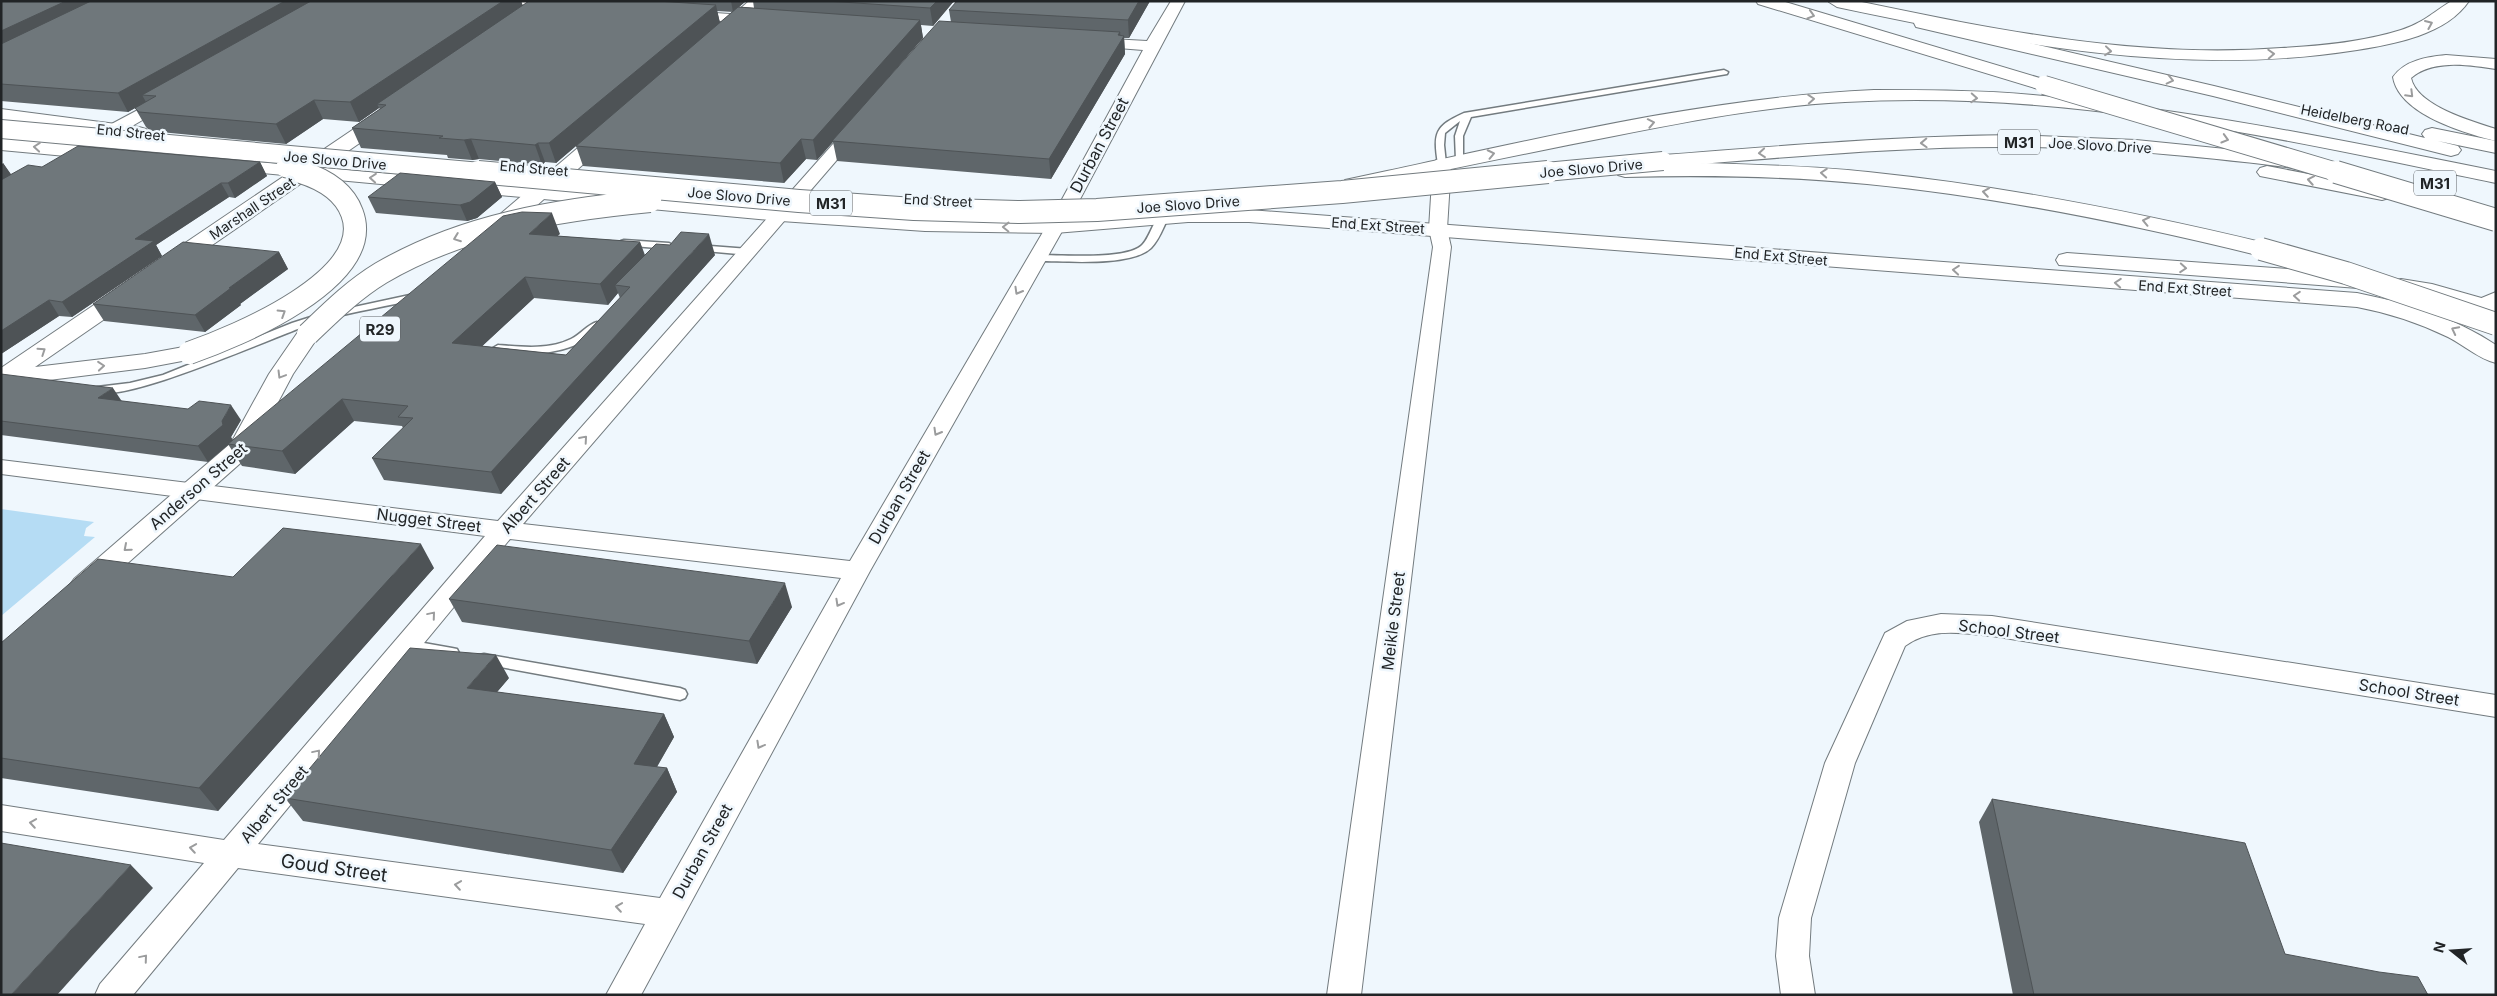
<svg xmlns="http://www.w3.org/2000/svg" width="2497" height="996" font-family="Inter,sans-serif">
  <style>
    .green { fill: #b5dcf4 }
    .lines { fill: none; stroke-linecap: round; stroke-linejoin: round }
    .lane-casing { stroke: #737b7f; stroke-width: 3 }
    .street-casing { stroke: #737b7f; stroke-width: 2 }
    .secondary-casing { stroke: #737b7f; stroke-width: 2 }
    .primary-casing { stroke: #737b7f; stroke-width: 2 }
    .highway-casing { stroke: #737b7f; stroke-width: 2 }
    .lane { fill: #fff; fill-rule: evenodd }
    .street { fill: #fff; fill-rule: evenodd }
    .secondary { fill: #fff; fill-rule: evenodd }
    .primary { fill: #fff; fill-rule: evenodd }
    .highway { fill: #fff; fill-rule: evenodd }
    .primary-bridge-far1-casing { stroke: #737b7f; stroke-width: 20; stroke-linecap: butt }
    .primary-bridge-casing { stroke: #737b7f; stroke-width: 24; stroke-linecap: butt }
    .highway-bridge-far1-casing { stroke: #737b7f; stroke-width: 20; stroke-linecap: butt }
    .highway-bridge-casing { stroke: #737b7f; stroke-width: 24; stroke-linecap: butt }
    .primary-bridge-far1 { stroke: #fff; stroke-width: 18 }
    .primary-bridge { stroke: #fff; stroke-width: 22 }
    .highway-bridge-far1 { stroke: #fff; stroke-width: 18 }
    .highway-bridge { stroke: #fff; stroke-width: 22 }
    .wall { fill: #5f666a; fill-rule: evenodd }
    .shaded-wall { fill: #4e5356 }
    .building { fill: #6f777b; stroke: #4e5356 }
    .oneway { stroke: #9b9c9d }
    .labels { text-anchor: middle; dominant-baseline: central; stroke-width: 5; stroke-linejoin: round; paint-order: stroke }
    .far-street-label { font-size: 14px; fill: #212426; stroke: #eff7fd }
    .shield { fill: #eff7fd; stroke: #5f6366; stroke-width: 1 }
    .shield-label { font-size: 15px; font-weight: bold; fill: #212426 }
    .street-label { font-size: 16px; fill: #212426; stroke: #eff7fd }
    .near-street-label { font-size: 19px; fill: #212426; stroke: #eff7fd }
  </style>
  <rect width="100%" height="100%" fill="#eff7fd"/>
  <!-- green -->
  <path class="green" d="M1 509 94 522 86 528 84 536 95 537 1 616Z"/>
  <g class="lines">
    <!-- lane casing -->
    <g class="lane-casing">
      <path id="lane" d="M1724 70 1728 72 1727 74 1471 117 1463 136V162L1456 160 1455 136 1460 121 1445 133 1444 145 1446 164 1442 167 1438 164C1433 133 1435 126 1464 113Z
        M1163 215 1168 218C1163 228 1159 240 1151 248 1131 267 1065 261 1037 261L1032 258 1037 255C1061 255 1124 260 1141 246 1150 239 1153 218 1163 215Z
        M624 240 669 243 674 246 669 249 621 245V241Z
        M697 245 749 249 754 252 749 255 694 250V246Z
        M419 293 424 296 423 298C389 306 355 311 322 320 289 330 112 411 91 390L97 387 130 383 163 375 292 323 317 315Z
        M597 322 602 325C581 351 546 355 515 353 508 352 498 353 493 348L498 345C522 347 549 350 571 339 580 335 588 324 597 322Z
        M407 640 452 648 457 649 459 653 457 657 452 658 402 649 400 645 402 641Z
        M484 654 680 688 685 690 687 694 685 698 680 700 484 664 479 663 477 659 479 655Z"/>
    </g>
    <!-- street casing -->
    <g class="street-casing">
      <path id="street" d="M485 1 564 3 566 6 559 10 492 5Z
        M1171 1H1185L1078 203 870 571 641 995H606L645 924 238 868 133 995H95L100 984 204 863 1 831V805L224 840 485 536 1 474V460L498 521 849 126H861L863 129 861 132 523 524 850 561 1060 203 1143 50 1093 46 1086 42 1093 38 1147 41ZM510 539 841 578 660 898 258 844Z
        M687 11 758 16 765 20 758 24 682 18 680 15Z
        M166 95 174 100 172 103 101 144H89L87 140 89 136Z
        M1442 159 1448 160 1451 164 1447 229 1451 247 1361 995H1327L1433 247 1429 229 1433 164 1436 160Z
        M1941 614 1992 616 2496 695V717L1992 636C1961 633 1931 627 1905 646L1855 763 1811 918 1809 956 1815 995H1781L1776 956 1779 918 1825 763 1885 633 1907 621Z"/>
    </g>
    <!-- secondary casing -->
    <g class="secondary-casing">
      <path id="secondary" d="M1 109 139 127 146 129 149 133 146 137 139 139 1 121Z
        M1 138 109 148 116 150 119 154 116 158 109 160 1 150Z
        M226 159 781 209 925 219 1055 221 1188 210H1249L2357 293C2406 303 2454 317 2496 345V363C2479 359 2464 345 2448 337 2419 323 2389 313 2357 307L1249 222H1188L1055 233 925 231 781 221 219 169 216 165 219 161Z
        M2067 253 2358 274 2366 276 2369 281 2366 286 2358 288 2059 265 2056 260 2059 255Z
        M2401 279 2432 284 2492 301 2496 305V322L2485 321C2464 298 2422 298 2393 291L2390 286 2393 281Z"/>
    </g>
    <!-- primary casing -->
    <g class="primary-casing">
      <path id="primary" d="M749 1H767L729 37H717L715 33 717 29Z
        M1922 18 2214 86 2425 138 2422 134 2425 130 2432 128 2496 141V153L2438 141 2458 146 2461 150 2458 154 2451 156 2213 96 1916 27 1914 23 1916 19Z
        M1874 90C1927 90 1980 90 2033 95 2189 109 2342 140 2496 171V183C2283 139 2063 89 1845 102 1767 106 1690 121 1614 136 1527 153 1439 171 1352 190L1345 188 1342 184 1345 180 1387 171C1546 137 1711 97 1874 90Z
        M386 110 393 112 395 116 393 120 176 270 168 272 160 270 157 265 160 260 379 112Z
        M607 127 614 129 617 133 614 137 500 238 492 239 484 238 481 233 484 228 600 129Z
        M2017 135 2136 140 2295 156 2302 158 2305 162 2302 166 2295 168C2202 157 2109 147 2015 147 1898 146 1780 158 1663 167L1656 165 1653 161 1656 157 1663 155C1781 146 1898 136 2017 135Z
        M2267 166 2382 188 2389 190 2392 194 2389 198 2382 200 2260 176 2257 172 2260 168Z
        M130 284 138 286 141 291 138 296 35 367 145 354 189 346 198 348 201 353 198 358 145 368 1 386V368L122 286Z
        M2496 292V309L2484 313H2390L2382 311 2378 306 2382 301 2390 299H2479Z
        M308 327 316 329 320 334 293 374 267 423 271 424 275 430 271 436 94 593 84 596 74 593 69 586 74 579 231 443 269 374 300 329Z"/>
    </g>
    <!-- highway casing -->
    <g class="highway-casing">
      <path id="highway" d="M1756 1H1782L2050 81 2053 85 2050 89H2038L1758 4Z
        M1857 1C1996 30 2138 59 2281 48 2321 46 2363 42 2401 30 2423 23 2432 13 2450 2 2455 0 2464 1 2469 1 2446 35 2394 44 2357 50 2181 78 2009 43 1837 7L1829 2Z
        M2446 55 2496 59V69C2469 65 2433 59 2411 78 2417 106 2471 121 2496 129V141C2464 133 2399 114 2393 77 2405 60 2427 57 2446 55Z
        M1706 163C1760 165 1814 166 1868 172 2003 186 2137 212 2269 244L2272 249 2269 254 2261 256C2131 224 2000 197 1867 184 1786 176 1706 175 1625 177L1618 175 1615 171 1618 167 1625 165Z"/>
    </g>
    <!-- lane -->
    <use href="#lane" class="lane"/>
    <!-- street -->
    <use href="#street" class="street"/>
    <!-- secondary -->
    <use href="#secondary" class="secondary"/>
    <!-- primary -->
    <use href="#primary" class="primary"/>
    <!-- highway -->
    <use href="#highway" class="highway"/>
    <!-- primary-bridge-far1 casing -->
    <g class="primary-bridge-far1-casing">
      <path id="primary-bridge-far1" d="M1 129 492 173
        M285 168 305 173
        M1535 173 1663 161"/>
    </g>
    <!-- primary-bridge casing -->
    <g class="primary-bridge-casing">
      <path id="primary-bridge" d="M478 172 799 201 914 209 1020 212 1097 210 1342 192 1548 172
        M308 334C331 312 353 290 381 273 463 225 556 210 650 201
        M189 353C235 337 377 279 352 213 344 191 323 179 301 172"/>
    </g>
    <!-- highway-bridge-far1 casing -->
    <g class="highway-bridge-far1-casing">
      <path id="highway-bridge-far1" d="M2044 85 2340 173"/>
    </g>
    <!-- highway-bridge casing -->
    <g class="highway-bridge-casing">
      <path id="highway-bridge" d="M2336 172 2496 220
        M2261 249 2346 273 2496 324"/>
    </g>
    <!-- primary-bridge-far1 -->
    <use href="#primary-bridge-far1" class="primary-bridge-far1"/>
    <!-- primary-bridge -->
    <use href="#primary-bridge" class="primary-bridge"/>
    <!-- highway-bridge-far1 -->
    <use href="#highway-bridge-far1" class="highway-bridge-far1"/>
    <!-- highway-bridge -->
    <use href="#highway-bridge" class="highway-bridge"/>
  </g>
  <!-- wall -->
  <path class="wall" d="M1 1H521L523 6 529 1H746L739 7 754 8 753 1H954L933 26 921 25 923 38 859 111 951 22 949 10 1150 1 1129 38H1124L1125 54 1051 179 837 161 833 142 817 160 806 159 784 183 583 166 576 146 556 163 545 162 542 165 479 159 472 160 448 158 447 155 361 148 352 128 380 109 379 108 359 122 323 119 286 144 150 131 146 127 135 108 128 112 1 101ZM717 11 733 12 720 23Z
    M260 162 267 176 235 198 229 197 156 245 162 256 72 317 59 316 1 354 3 163 11 175 42 167Z
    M495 182 502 197 477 218 467 221 376 213 368 197Z
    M560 234 557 236 640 242 645 255H715L501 494 384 480 372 458 403 428 402 426 354 421 295 474 242 466 228 444 208 462 1 435V374L122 401 241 420 231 437 233 441ZM618 293 620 298 566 355 482 346 534 298 608 305Z
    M279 252 288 269 240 304 241 305 205 332 104 321 93 304Z
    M434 568 218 811 1 778V643Z
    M449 599 792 607 757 664 462 622Z
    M509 678 497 692 664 714 674 737 657 767 667 768 677 792 623 873 303 821 285 798Z
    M1992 799 2285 954 2428 995H2013L1979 822Z"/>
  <!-- shaded-wall -->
  <path class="shaded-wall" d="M66 1H112L1 55V31Z
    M285 1H324L142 95 146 102 128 112 118 93Z
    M503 1H521L524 9 377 104 379 108 359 122 350 102Z
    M731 1H746L733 12Z
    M937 1H954L933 26 930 8Z
    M1139 1H1150L1129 38 1128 20Z
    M716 5 720 23 556 163 549 143Z
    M920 20 923 38 817 160 813 140Z
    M1120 32 1121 41 1124 36 1125 54 1051 179 1049 159Z
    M314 100 323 119 286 144 276 124Z
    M471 139 479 159 472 160 464 140Z
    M801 139 806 159 784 183 780 163Z
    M538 143 545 162 542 165 535 145Z
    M260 162 267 176 235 198 228 183Z
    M3 163 13 177 1 185V165Z
    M495 182 502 197 477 218 467 221 460 205Z
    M221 183 229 197 156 245 162 256 72 317 62 302 135 239Z
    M552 213 560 234 537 254 529 234Z
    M709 234 715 255 501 494 491 472Z
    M640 242 647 263 615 285 618 293 608 305 600 284Z
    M279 252 288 269 240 304 241 305 205 332 195 315 229 288Z
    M525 277 534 298 462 365 452 343Z
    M49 300 59 316 1 354V331Z
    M113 388 123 403 98 398Z
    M342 399 354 421 295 474 282 451Z
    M231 405 241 420 231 437 233 441 208 462 198 446 222 421Z
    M421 544 434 568 218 811 199 788Z
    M785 583 792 607 757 664 749 641Z
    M496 655 509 678 480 712 467 688Z
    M664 714 674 737 645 787 634 764Z
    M667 768 677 792 623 873 611 850Z
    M131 865 153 888 57 995H11Z"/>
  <!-- building -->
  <path class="building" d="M1 1H66L1 31Z
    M91 1H285L118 93 1 84V44Z
    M311 1H503L350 102 314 100 276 124 139 112 135 108 156 96 142 95Z
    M529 1H657L716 5 549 143H538L535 145 471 139 464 140 439 138 443 136 352 128 386 105 377 104Z
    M827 1H937L930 8Z
    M957 1H1139L1128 20 949 10Z
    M738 7 920 20 813 140 801 139 780 163 576 146Z
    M939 21 1120 32 1118 35 1124 36 1049 159 832 141Z
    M78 146 260 162 228 183H221L135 239 154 241 62 302 49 300 1 331V180L28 165 42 167Z
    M400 173 495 182 470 202 460 205 368 197Z
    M522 212 552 213 529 234 640 242 600 284 525 277 452 343 566 355 630 287 615 285 656 244 670 245 681 232 709 234 491 472 372 458 413 418 398 417 408 406 342 399 282 451 228 444 503 216Z
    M183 242 279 252 229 288H231L195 315 93 304Z
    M1 374 113 388 98 398 188 409 199 401 231 405 222 421 223 425 198 446 1 421Z
    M283 528 421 544 199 788 1 758V643L98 559 233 577Z
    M497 545 785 583 749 641 449 599Z
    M410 648 496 655 467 688 664 714 634 764 667 768 611 850 285 798Z
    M1992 799 2245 843 2285 954 2379 972 2418 977 2428 995H2034Z
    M1 843 131 865 11 995H1Z"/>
  <!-- one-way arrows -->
  <defs><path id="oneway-chevron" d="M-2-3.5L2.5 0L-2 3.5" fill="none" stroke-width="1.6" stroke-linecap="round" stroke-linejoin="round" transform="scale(1.25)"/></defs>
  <g class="oneway">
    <use href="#oneway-chevron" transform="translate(1811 15) rotate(17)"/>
    <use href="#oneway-chevron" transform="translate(2429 24) rotate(-23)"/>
    <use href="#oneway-chevron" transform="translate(2108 51) rotate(6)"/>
    <use href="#oneway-chevron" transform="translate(2271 54) rotate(-3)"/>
    <use href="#oneway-chevron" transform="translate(2170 80) rotate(13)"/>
    <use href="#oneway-chevron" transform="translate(2410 94) rotate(45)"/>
    <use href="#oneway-chevron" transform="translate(1974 98) rotate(3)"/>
    <use href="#oneway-chevron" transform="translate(1811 99) rotate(-4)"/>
    <use href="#oneway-chevron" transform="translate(1651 123) rotate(-11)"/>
    <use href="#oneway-chevron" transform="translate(2225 139) rotate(16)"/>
    <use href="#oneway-chevron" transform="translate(1924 143) rotate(178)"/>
    <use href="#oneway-chevron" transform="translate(37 147) rotate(-175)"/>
    <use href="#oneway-chevron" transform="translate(1762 153) rotate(175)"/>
    <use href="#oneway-chevron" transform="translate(1491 154) rotate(-12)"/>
    <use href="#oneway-chevron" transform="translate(1824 173) rotate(-176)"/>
    <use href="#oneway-chevron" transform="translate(373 178) rotate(-175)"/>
    <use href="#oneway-chevron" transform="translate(2311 180) rotate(-170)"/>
    <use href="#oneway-chevron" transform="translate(1986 192) rotate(-171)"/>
    <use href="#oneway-chevron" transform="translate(2146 221) rotate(-168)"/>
    <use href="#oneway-chevron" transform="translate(1006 227) rotate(-179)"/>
    <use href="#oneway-chevron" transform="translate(457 238) rotate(159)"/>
    <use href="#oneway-chevron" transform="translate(2183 268) rotate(4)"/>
    <use href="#oneway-chevron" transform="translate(1956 270) rotate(-175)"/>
    <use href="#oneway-chevron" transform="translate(2118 283) rotate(-176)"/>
    <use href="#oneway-chevron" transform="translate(1018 291) rotate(120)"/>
    <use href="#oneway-chevron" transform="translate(2297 296) rotate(-176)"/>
    <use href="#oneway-chevron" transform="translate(282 313) rotate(-32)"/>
    <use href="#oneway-chevron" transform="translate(2455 330) rotate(-153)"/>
    <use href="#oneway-chevron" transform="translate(42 351) rotate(-34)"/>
    <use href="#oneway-chevron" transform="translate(101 366) rotate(-5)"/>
    <use href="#oneway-chevron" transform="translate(281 375) rotate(121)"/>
    <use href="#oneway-chevron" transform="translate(937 432) rotate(120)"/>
    <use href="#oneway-chevron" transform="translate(584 439) rotate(-49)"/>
    <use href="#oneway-chevron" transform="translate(127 548) rotate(139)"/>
    <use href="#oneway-chevron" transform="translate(839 603) rotate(119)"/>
    <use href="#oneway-chevron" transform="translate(432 615) rotate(-50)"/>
    <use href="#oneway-chevron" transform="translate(760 745) rotate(119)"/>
    <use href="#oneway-chevron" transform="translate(317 753) rotate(-50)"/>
    <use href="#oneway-chevron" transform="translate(33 823) rotate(-171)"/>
    <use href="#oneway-chevron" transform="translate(193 848) rotate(-171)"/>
    <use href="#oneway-chevron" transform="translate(458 885) rotate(-172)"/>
    <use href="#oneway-chevron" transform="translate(619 907) rotate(-172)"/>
    <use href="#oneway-chevron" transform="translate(144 958) rotate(-50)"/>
  </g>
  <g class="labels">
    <!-- far-street labels -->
    <g class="far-street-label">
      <text transform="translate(2355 119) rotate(11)">Heidelberg Road</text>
      <text transform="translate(131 132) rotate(6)">End Street</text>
      <text transform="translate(2100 145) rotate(3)">Joe Slovo Drive</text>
      <text transform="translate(335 160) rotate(5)">Joe Slovo Drive</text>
      <text transform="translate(534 168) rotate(5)">End Street</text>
      <text transform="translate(1591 168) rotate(-5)">Joe Slovo Drive</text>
      <text transform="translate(739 196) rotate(5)">Joe Slovo Drive</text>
      <text transform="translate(938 200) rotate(3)">End Street</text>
      <text transform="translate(1188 204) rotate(-4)">Joe Slovo Drive</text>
      <text transform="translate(252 208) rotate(-34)">Marshall Street</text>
      <text transform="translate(1378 225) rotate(4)">End Ext Street</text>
      <text transform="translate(1781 256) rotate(5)">End Ext Street</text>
      <text transform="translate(2185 288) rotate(4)">End Ext Street</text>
    </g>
    <!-- shield labels -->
    <g class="shield">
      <rect x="1998" y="129.5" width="42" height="25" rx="4"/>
      <rect x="2414" y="170.5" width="42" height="25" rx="4"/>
      <rect x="810" y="190.5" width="42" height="25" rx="4"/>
      <rect x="360" y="316.5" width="40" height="25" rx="4"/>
    </g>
    <g class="shield-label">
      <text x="2019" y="142">M31</text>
      <text x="2435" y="183">M31</text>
      <text x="831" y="203">M31</text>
      <text x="380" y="329">R29</text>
    </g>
    <!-- street labels -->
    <g class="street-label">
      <text transform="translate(1099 145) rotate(-62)">Durban Street</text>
      <text transform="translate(198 486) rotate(-41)">Anderson Street</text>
      <text transform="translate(535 495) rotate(-49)">Albert Street</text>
      <text transform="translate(899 497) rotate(-60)">Durban Street</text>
      <text transform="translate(429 520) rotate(7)">Nugget Street</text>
      <text transform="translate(1393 621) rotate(-83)">Meikle Street</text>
      <text transform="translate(2009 631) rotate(7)">School Street</text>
      <text transform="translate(2409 692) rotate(9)">School Street</text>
      <text transform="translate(274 804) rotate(-50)">Albert Street</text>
      <text transform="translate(702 851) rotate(-61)">Durban Street</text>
    </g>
    <!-- near-street labels -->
    <g class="near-street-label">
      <text transform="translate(334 868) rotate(8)">Goud Street</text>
    </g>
  </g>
  <!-- border -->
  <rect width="2497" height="996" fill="none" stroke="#212426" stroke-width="5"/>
  <!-- north arrow -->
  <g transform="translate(2452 951) rotate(287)" stroke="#eff7fd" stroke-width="4" paint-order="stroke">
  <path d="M0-4L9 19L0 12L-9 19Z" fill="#212426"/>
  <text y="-8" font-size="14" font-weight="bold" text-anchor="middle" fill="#212426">N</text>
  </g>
</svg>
